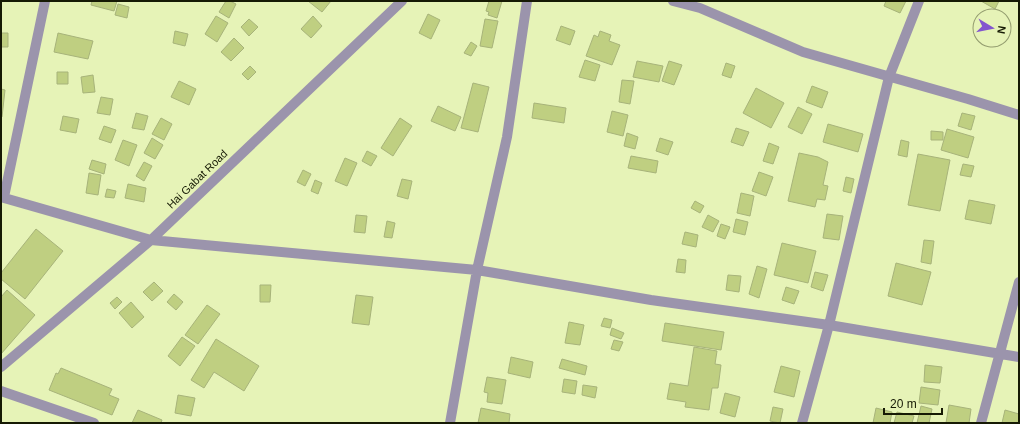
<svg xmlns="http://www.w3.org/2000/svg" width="1020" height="424" font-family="Arial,sans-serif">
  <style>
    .building { fill: #bfcf81; stroke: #a7b37a }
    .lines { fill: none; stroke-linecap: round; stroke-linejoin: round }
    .minor { stroke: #9b94ac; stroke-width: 10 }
    .labels { text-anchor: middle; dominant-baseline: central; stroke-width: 3; stroke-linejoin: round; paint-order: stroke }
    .street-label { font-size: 11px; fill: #161a04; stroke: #e6f3b7 }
  </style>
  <rect width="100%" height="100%" fill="#e6f3b7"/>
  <!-- building -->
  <path class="building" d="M92 1H117L114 11 91 5Z
    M226 1H230L236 4 229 18 219 12Z
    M308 1H331L322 12Z
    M489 1H502L497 18 488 15 489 12 486 11Z
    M886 1H906L900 13 884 6Z
    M981 1H999L995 9Z
    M118 4 129 7 127 18 115 15Z
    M428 14 440 20 431 39 419 33Z
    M216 16 228 23 217 42 205 34Z
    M313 16 322 26 311 38 301 29Z
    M249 19 258 27 249 36 241 27Z
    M485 19 498 21 492 48 480 46Z
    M561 26 575 31 570 45 556 40Z
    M175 31 188 34 185 46 173 43Z
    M600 31 611 35 609 41 620 45 612 65 586 56 594 35 598 37Z
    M1 33H8V47H1Z
    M58 33 93 41 88 59 54 52Z
    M234 38 244 48 231 61 221 52Z
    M471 42 477 46 471 56 464 53Z
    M585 60 600 65 595 81 579 77Z
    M637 61 663 66 659 82 633 77Z
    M669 61 682 65 674 85 662 81Z
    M726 63 735 66 731 78 722 75Z
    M250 66 256 72 248 80 242 74Z
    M57 72H68V84H57Z
    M93 75 95 92 83 93 81 77Z
    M622 80 634 81 630 104 619 102Z
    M179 81 196 89 189 105 171 97Z
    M473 83 489 87 478 132 461 128Z
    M812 86 828 92 822 108 806 102Z
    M756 88 784 103 771 128 743 113Z
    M1 89 5 90 2 117H1Z
    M101 97 113 99 110 115 97 113Z
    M534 103 566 108 564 123 532 118Z
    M438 106 461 117 455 131 431 121Z
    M798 107 812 114 802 134 788 127Z
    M612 111 628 115 623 136 607 132Z
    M136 113 148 116 144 130 132 128Z
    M962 113 975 116 971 130 958 126Z
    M63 116 79 119 76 133 60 130Z
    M161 118 172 124 164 140 152 134Z
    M400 118 412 126 393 156 381 148Z
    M828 124 863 134 858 152 823 142Z
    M104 126 116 130 111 143 99 139Z
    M736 128 749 132 743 146 731 142Z
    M947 129 974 137 968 158 941 150Z
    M931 131 943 132V140H931Z
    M627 133 638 137 635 149 624 146Z
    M152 138 163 145 155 159 144 153Z
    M660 138 673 142 668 155 656 151Z
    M123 140 137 145 129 166 115 160Z
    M901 140 909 142 907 157 898 155Z
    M769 143 779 147 773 164 763 161Z
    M367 151 377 156 371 166 362 161Z
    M799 153 818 157 828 162 823 185 828 186 825 200 817 199 815 207 788 201Z
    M918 154 950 160 940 211 908 205Z
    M631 156 658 161 656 173 628 168Z
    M345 158 357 163 347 186 335 181Z
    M92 160 106 164 104 174 89 169Z
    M144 162 152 166 144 181 136 176Z
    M963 164 974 166 971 177 960 175Z
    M303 170 311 174 305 186 297 182Z
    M759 172 773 177 766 196 752 191Z
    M89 173 101 175 98 195 86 193Z
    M846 177 854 179 851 193 843 191Z
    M402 179 412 181 408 199 397 196Z
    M315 180 322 183 318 194 311 191Z
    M128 184 146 188 144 202 125 198Z
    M107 189 116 191 114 198 105 197Z
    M741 193 754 196 750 216 737 213Z
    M969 200 995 205 991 224 965 219Z
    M695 201 704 206 700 213 691 208Z
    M827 214 843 216 839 240 823 238Z
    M356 215 367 216 365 233 354 232Z
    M708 215 719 221 713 232 702 227Z
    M736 219 748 222 745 235 733 232Z
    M387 221 395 223 392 238 384 237Z
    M721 224 730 227 725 239 717 236Z
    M36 229 63 251 25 299 1 279V273Z
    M685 232 698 235 696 247 682 244Z
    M924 240 934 241 931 264 921 262Z
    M782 243 816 251 808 283 774 275Z
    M678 259 686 260 685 273 676 272Z
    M896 263 931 272 922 305 888 296Z
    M757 266 767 269 759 298 749 294Z
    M815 272 828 275 823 291 811 287Z
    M728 275 741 276 739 292 726 290Z
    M154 282 163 291 152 301 143 292Z
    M260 285H271L270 302H260Z
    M786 287 799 291 794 304 782 300Z
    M7 290 35 315 1 354V297Z
    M174 294 183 302 176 310 167 302Z
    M356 295 373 297 369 325 352 323Z
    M117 297 122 302 115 309 110 303Z
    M131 302 144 317 132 328 119 313Z
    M207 305 220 314 198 344 185 335Z
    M604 318 612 320 610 328 601 326Z
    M569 322 584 325 580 345 565 343Z
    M665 323 724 332 721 350 662 341Z
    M612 328 624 333 621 339 610 335Z
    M182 337 195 346 180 366 168 356Z
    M216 339 259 366 244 391 214 372 204 388 191 380Z
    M614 340 623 342 619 351 611 349Z
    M694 347 717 351 715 364 721 365 718 388H712L709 410 685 407 686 402 667 399 670 383 688 386Z
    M511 357 533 362 530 378 508 373Z
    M562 359 587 366 585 375 559 368Z
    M925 365 942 367 940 383 924 382Z
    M781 366 800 371 794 397 774 392Z
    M61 368 112 389 109 395 119 399 112 415 49 390 56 373 58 374Z
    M487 377 506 380 502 404 487 402 488 393 484 392Z
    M564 379 577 381 575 394 562 392Z
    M583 385 597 387 595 398 582 395Z
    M921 387 940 390 938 405 919 403Z
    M725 393 740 397 735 417 720 413Z
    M178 395 195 398 191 416 175 413Z
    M949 405 971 409 969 423H946Z
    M921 406 932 409 929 423H917Z
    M773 407 783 409 780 423 770 421Z
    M481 408 510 414 509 423H478Z
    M876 408 892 412 890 423H873Z
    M138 410 162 420 161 423H132Z
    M1005 410 1019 414V423H1002Z
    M897 412 914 416 912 423H894Z"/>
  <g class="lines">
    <!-- minor -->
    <path class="minor" d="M673 1 700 8 803 52 968 99 1019 115
      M1 197 151 240 477 270 651 300 829 325 1019 357
      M4 197 45 1
      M1 367 151 240 402 1
      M1 391 94 423
      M450 423 477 270 507 137 527 1
      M802 423 829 325 889 77 919 1
      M981 423 1019 282"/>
  </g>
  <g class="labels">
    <!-- street labels -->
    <g class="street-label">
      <text transform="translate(197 179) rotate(-44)">Hai Gabat Road</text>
    </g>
  </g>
  <!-- border -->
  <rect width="1020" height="424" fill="none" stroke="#161a04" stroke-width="4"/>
  <!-- north arrow -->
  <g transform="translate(992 28) rotate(100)"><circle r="19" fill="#e6f3b7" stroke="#939c6f"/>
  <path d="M0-3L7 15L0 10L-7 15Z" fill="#8355ce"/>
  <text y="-6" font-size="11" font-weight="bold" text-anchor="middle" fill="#161a04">N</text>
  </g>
  <!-- scale -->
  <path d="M884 408v6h58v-6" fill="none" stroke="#161a04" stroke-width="2"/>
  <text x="890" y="408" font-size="12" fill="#161a04" stroke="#e6f3b7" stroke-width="3" paint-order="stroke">20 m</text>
</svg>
